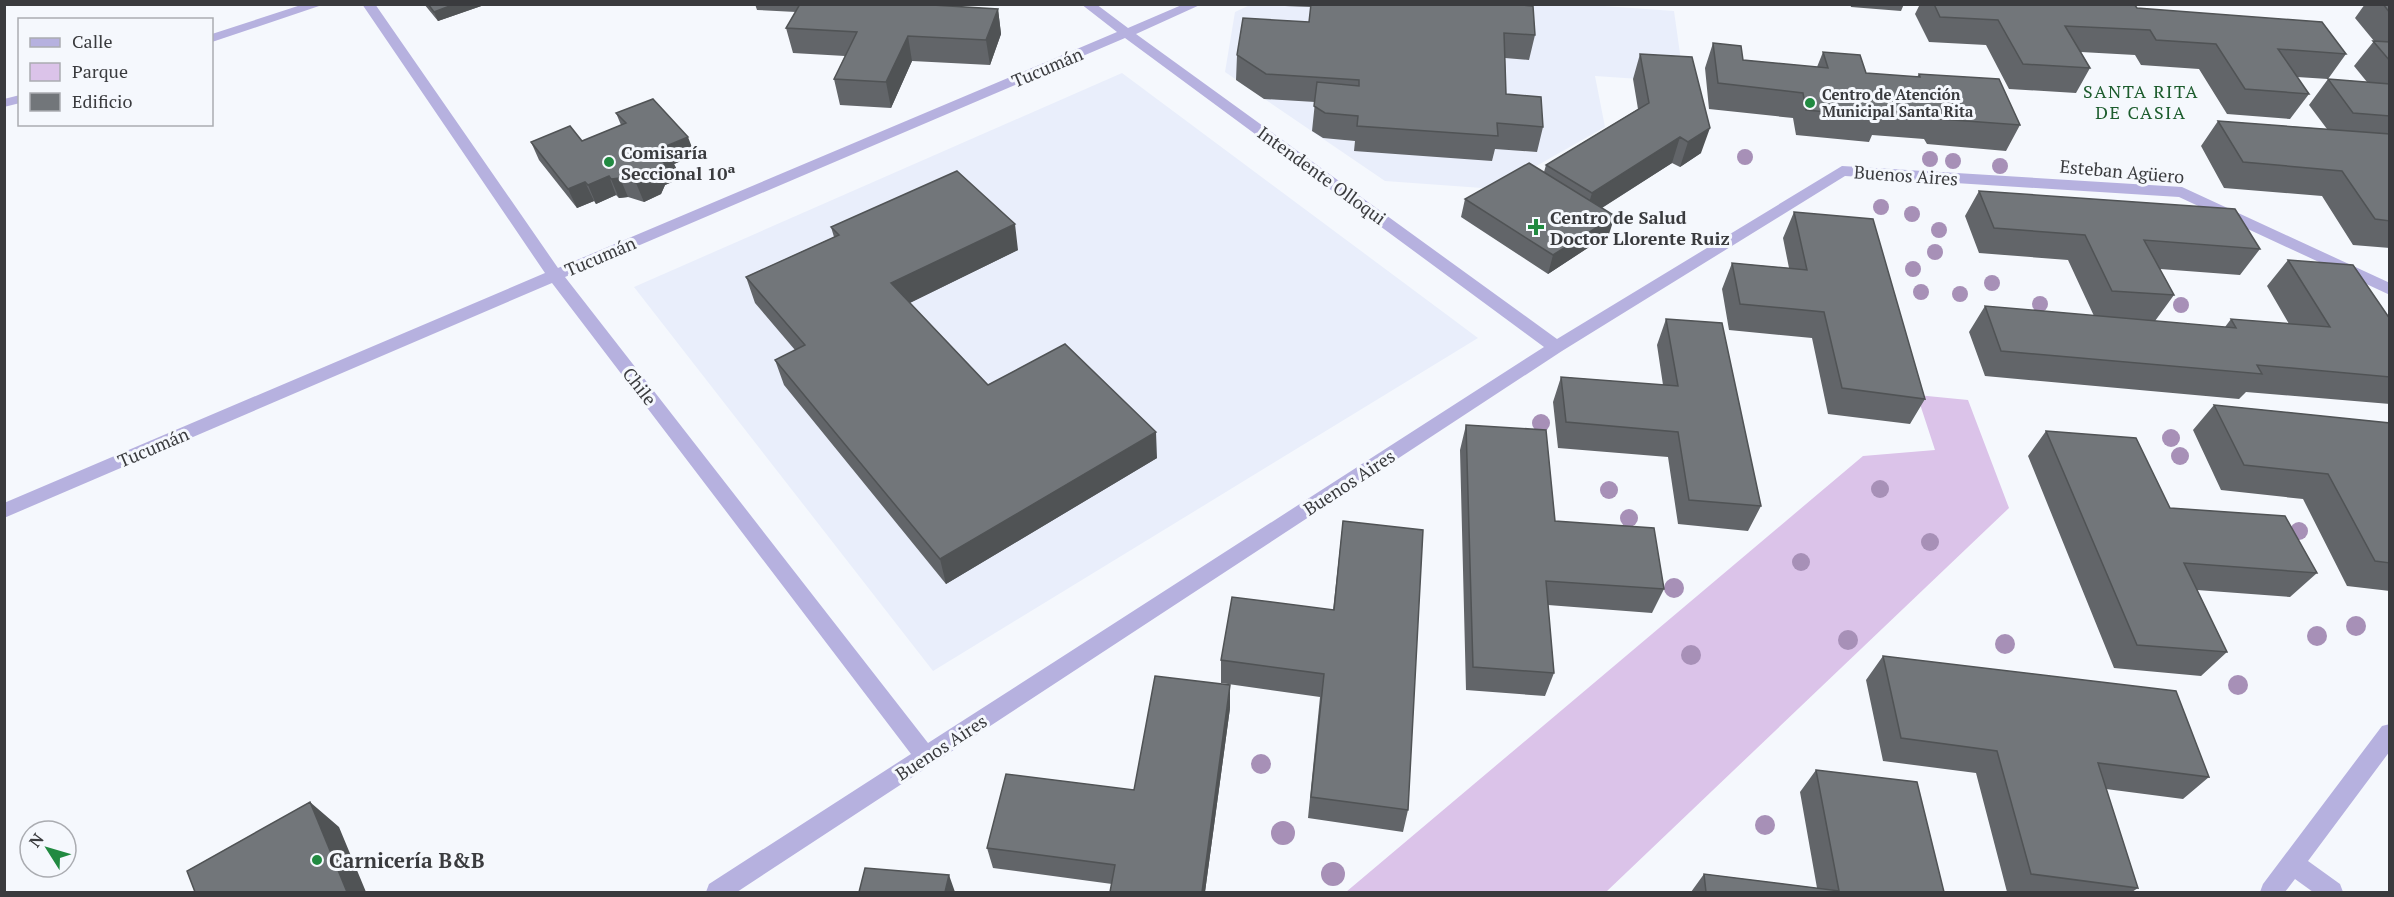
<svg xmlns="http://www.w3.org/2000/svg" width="2394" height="897" font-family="'PT Serif',serif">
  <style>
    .built { fill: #e9eefb }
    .green { fill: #dbc3e9 }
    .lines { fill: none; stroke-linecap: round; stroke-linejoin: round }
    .street { fill: #b6b1df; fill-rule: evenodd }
    .tree { fill: #a790b7 }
    .wall { fill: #626569 }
    .shaded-wall { fill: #505355 }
    .building { fill: #72767a; stroke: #505355; stroke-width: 1.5 }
    .poi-dot { fill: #218a41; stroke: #f5f8fd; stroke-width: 2 }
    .labels { text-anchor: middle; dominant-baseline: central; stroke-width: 6; stroke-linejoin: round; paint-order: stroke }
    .far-poi-label { font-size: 15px; font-weight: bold; fill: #3a3b3e; stroke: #f5f8fd; text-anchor: start }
    .street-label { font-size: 18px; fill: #3a3b3e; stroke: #f5f8fd }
    .far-quarter-label { font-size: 18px; letter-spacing: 1.5px; fill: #1c5c2d; stroke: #f5f8fd }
    .poi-label { font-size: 18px; font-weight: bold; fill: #3a3b3e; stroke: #f5f8fd; text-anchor: start }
    .near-poi-label { font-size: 21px; font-weight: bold; fill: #3a3b3e; stroke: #f5f8fd; text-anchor: start }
  </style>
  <rect width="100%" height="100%" fill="#f5f8fd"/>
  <!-- built -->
  <path class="built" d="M1576 4 1674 11 1684 82 1595 76 1605 127 1496 189 1385 181 1225 72 1235 12 1250 5Z
    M1122 73 1478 338 933 671 634 287Z"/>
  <!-- green -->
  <path class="green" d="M1917 395 1968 400 2009 508 1606 892H1346L1863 456 1935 450Z"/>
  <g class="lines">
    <!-- street -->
    <path class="street" d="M304 4H325L212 42V34Z
      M362 4H375L558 268 1117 32 1081 4H1096L1128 28 1184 4H1202L1136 34 1557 339 1842 166 2182 187 2390 283V295L2179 197 1845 176 1562 351 737 892H706L709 884 911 754 552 283 4 518V503L545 273ZM1125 38 1544 347 928 743 565 277Z
      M20 95V103L4 107V99Z
      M2390 724V751L2308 861 2340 884 2343 892H2313L2295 879 2285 892H2260L2263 884 2382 726Z"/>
  </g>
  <!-- trees -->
  <g class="tree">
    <circle cx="1745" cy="157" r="8"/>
    <circle cx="1930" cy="159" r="8"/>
    <circle cx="1953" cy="161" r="8"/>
    <circle cx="2000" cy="166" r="8"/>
    <circle cx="1881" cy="207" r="8"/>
    <circle cx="1912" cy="214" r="8"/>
    <circle cx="1939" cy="230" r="8"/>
    <circle cx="1935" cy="252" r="8"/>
    <circle cx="1913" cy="269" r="8"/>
    <circle cx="1992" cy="283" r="8"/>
    <circle cx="1921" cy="292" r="8"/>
    <circle cx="1960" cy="294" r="8"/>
    <circle cx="2040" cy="304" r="8"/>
    <circle cx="2181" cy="305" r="8"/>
    <circle cx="1541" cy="423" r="9"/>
    <circle cx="2171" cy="438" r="9"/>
    <circle cx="2180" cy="456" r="9"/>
    <circle cx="1880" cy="489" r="9"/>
    <circle cx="1609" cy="490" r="9"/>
    <circle cx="1629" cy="518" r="9"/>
    <circle cx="2299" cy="531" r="9"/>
    <circle cx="1930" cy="542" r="9"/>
    <circle cx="1801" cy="562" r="9"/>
    <circle cx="1674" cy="588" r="10"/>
    <circle cx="2356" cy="626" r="10"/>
    <circle cx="2317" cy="636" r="10"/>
    <circle cx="1848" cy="640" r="10"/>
    <circle cx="2005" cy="644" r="10"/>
    <circle cx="1691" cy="655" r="10"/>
    <circle cx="2238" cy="685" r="10"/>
    <circle cx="1261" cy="764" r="10"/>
    <circle cx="1765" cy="825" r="10"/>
    <circle cx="1283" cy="833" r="12"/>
    <circle cx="1333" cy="874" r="12"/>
  </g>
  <!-- wall -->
  <path class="wall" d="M424 4H487L438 21Z
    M755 4H916L998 9 1001 34 990 65 912 61 891 108 840 105 834 79 845 56 793 53 786 28 796 12 757 10Z
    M1285 4H1512L1535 35 1529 60 1505 58 1506 94 1543 127 1537 152 1495 149 1492 161 1354 151 1355 141 1323 138 1312 131 1315 102 1264 99 1236 80 1237 55 1309 22 1311 7 1285 6Z
    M1850 4H1904L1901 11 1851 7Z
    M1920 4H2134L2137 8 2346 54 2328 79 2297 77 2309 94 2290 119 2227 114 2199 69 2141 65 2135 55 2081 52 2090 68 2076 93 2009 89 1986 45 1929 42 1915 14Z
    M2365 4H2390V248L2353 245 2322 196 2224 188 2201 146 2218 121 2327 129 2309 105 2328 79 2367 82 2354 66 2374 41 2355 18Z
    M1713 43 1743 60 1817 67 1823 52 1866 73 1917 77 1919 74 2020 125 2006 151 1927 144 1924 139 1872 135 1869 142 1796 135 1793 118 1709 109 1705 68Z
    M1640 54 1701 153 1680 167 1672 163 1602 208 1609 234 1548 274 1461 217 1465 199 1544 172 1546 165 1638 109 1633 79Z
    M616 113 695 155 674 164 676 168 668 172 672 182 665 185 661 194 644 202 628 197 619 198 616 195 596 204 594 201 577 208 539 160 531 142 582 141 621 125Z
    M1979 191 2260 249 2240 275 2160 269 2174 295 2155 321 2225 327 2231 319 2289 324 2267 286 2288 260 2390 319V404L2246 392 2239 399 1985 376 1969 332 1985 306 2094 316 2068 260 1979 253 1965 216Z
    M1794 212 1925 399 1910 424 1828 414 1812 338 1729 330 1722 289 1732 263 1789 268 1783 238Z
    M831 227 1018 250 910 303 988 385 1157 458 946 584 784 385 775 360 795 350 755 303 746 277 834 237Z
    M1666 319 1761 506 1748 531 1678 524 1668 457 1558 448 1553 402 1561 377 1663 385 1657 345Z
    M2214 405 2390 423V591L2347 586 2303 499 2221 490 2193 430Z
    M1466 425 1555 521 1664 589 1652 613 1548 605 1554 673 1545 696 1466 690 1460 450Z
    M2046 431 2170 508 2317 573 2290 597 2197 590 2227 652 2201 676 2114 668 2028 456Z
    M1343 521 1408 810 1403 832 1308 818 1320 697 1221 683V660L1333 610Z
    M1883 656 2209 777 2183 799 2106 789 2138 888 2132 892H2007L1976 773 1883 761 1866 680Z
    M1230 708 1205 892H1110L1112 884 993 868 987 848 1134 790Z
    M1816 770 1944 892H1691L1704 874 1817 888 1800 792Z"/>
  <!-- shaded-wall -->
  <path class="shaded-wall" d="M455 4H487L438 21 434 12Z
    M998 9 1001 34 990 65 986 40Z
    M908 36 912 61 891 108 886 82Z
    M1710 128 1701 153 1680 167 1688 142Z
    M688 137 695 155 674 164 676 168 668 172 672 182 665 185 661 194 644 202 636 183 657 155 666 146Z
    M1680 137 1672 163 1584 219 1592 193Z
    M609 176 616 195 596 204 588 185Z
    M620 178 628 197 619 198 611 179Z
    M585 182 594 201 577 208 568 189Z
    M1615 216 1609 234 1548 274 1553 255Z
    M1015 224 1018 250 897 309 891 283Z
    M1156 432 1157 458 946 584 940 559Z
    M1230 685V708L1205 892H1202Z
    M310 802 339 827 366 892H347Z
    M949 875 955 892H945Z"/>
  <!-- building -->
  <path class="building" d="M428 4H455L434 12Z
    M800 4H916L998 9 986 40 908 36 886 82 834 79 857 32 786 28Z
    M1311 4H1512L1533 6 1535 35 1504 33 1506 94 1541 97 1543 127 1497 123 1498 136 1357 126 1358 116 1325 113 1314 106 1317 82 1359 86V80L1266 74 1237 55 1243 18 1309 22Z
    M1934 4H2134L2137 8 2322 22 2346 54 2278 49 2309 94 2245 89 2216 44 2156 40 2150 30 2065 26 2090 68 2023 64 1998 20 1940 17Z
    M2383 4H2390V13Z
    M2373 41 2390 42V61Z
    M1713 43 1741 46 1743 60 1828 68 1823 52 1860 55 1866 73 1920 77 1919 74 1999 79 2020 125 1940 119 1937 114 1878 110 1881 117 1806 110 1803 93 1718 83Z
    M1640 54 1692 57 1710 128 1688 142 1680 137 1592 193 1546 165 1649 103Z
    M2328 79 2390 84V116L2353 113Z
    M653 99 688 137 666 146 669 150 657 155 665 164 658 166 654 175 636 183 620 178 611 179 609 176 588 185 585 182 568 189 531 142 570 126 582 141 626 123 616 113Z
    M2218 121 2390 134V221L2375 219 2342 171 2243 162Z
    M1529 163 1615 216 1553 255 1465 199Z
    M957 171 1015 224 891 283 988 385 1065 344 1156 432 940 559 775 360 805 345 746 277 839 235 831 227Z
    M1979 191 2235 209 2260 249 2144 240 2174 295 2112 291 2085 235 1994 228Z
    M1794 212 1873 219 1925 399 1842 388 1824 312 1740 304 1732 263 1807 270Z
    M2288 260 2353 265 2390 319V377L2257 365 2262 374 2001 351 1985 306 2236 328 2231 319 2330 327Z
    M1666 319 1722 323 1761 506 1689 500 1678 432 1566 422 1561 377 1678 386Z
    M2214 405 2390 423V563L2375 561 2328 474 2244 465Z
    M1466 425 1546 430 1555 521 1654 528 1664 589 1546 581 1554 673 1473 667Z
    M2046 431 2136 438 2170 508 2285 516 2317 573 2184 563 2227 652 2137 645Z
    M1343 521 1423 530 1408 810 1311 797 1324 674 1221 660 1232 597 1334 610Z
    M1883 656 2176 691 2209 777 2098 763 2138 888 2031 874 1997 751 1901 738Z
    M1155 676 1230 685 1202 892H1110L1115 865 987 848 1006 774 1134 790Z
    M1816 770 1917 782 1944 892H1706L1704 874 1839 891Z
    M310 802 347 892H195L187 871Z
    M865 868 949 875 945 892H859Z"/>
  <!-- markers -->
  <g class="poi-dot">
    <circle cx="1810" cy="103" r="6"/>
    <circle cx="609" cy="162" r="6"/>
    <path d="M1533 218h6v6h6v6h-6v6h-6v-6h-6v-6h6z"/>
    <circle cx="317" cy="860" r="6"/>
  </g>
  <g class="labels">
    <!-- far-poi labels -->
    <g class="far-poi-label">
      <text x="1822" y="94">Centro de Atención<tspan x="1822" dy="17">Municipal Santa Rita</tspan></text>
    </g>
    <!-- street labels -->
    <g class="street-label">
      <text transform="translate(1047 67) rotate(-23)">Tucumán</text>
      <text transform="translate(2122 171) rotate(5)">Esteban Agüero</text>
      <text transform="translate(1322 175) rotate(36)">Intendente Olloqui</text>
      <text transform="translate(1906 175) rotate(4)">Buenos Aires</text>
      <text transform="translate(600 256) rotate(-23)">Tucumán</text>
      <text transform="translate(640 386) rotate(52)">Chile</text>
      <text transform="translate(153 447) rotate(-23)">Tucumán</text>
      <text transform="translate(1349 482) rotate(-33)">Buenos Aires</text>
      <text transform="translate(941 747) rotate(-33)">Buenos Aires</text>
    </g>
    <!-- far-quarter labels -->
    <g class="far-quarter-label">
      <text x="2141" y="91">SANTA RITA<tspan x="2141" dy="21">DE CASIA</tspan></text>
    </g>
    <!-- poi labels -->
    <g class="poi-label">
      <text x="621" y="152">Comisaría<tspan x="621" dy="21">Seccional 10ª</tspan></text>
      <text x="1550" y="217">Centro de Salud<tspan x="1550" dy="21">Doctor Llorente Ruiz</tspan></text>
    </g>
    <!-- near-poi labels -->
    <g class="near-poi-label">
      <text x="329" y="860">Carnicería B&amp;B</text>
    </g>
  </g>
  <!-- border -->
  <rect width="2394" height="897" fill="none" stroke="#3a3b3e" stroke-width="12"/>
  <!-- legend -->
  <rect x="18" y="18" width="195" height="108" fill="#f5f8fd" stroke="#aaacb1" stroke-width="1.5"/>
  <rect x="30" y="38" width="30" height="9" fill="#b6b1df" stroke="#aaacb1" stroke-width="1.5"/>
  <text x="72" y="48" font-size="18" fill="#3a3b3e">Calle</text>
  <rect x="30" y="63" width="30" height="18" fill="#dbc3e9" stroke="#aaacb1" stroke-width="1.5"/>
  <text x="72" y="78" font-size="18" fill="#3a3b3e">Parque</text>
  <rect x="30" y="93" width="30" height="18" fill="#72767a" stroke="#aaacb1" stroke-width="1.5"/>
  <text x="72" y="108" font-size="18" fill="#3a3b3e">Edificio</text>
  <!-- north arrow -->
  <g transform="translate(48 849) rotate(307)"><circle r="28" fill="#f5f8fd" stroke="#aaacb1" stroke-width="1.5"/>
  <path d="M0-4.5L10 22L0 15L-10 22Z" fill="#218a41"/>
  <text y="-9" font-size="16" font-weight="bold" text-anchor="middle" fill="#3a3b3e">N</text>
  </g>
</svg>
